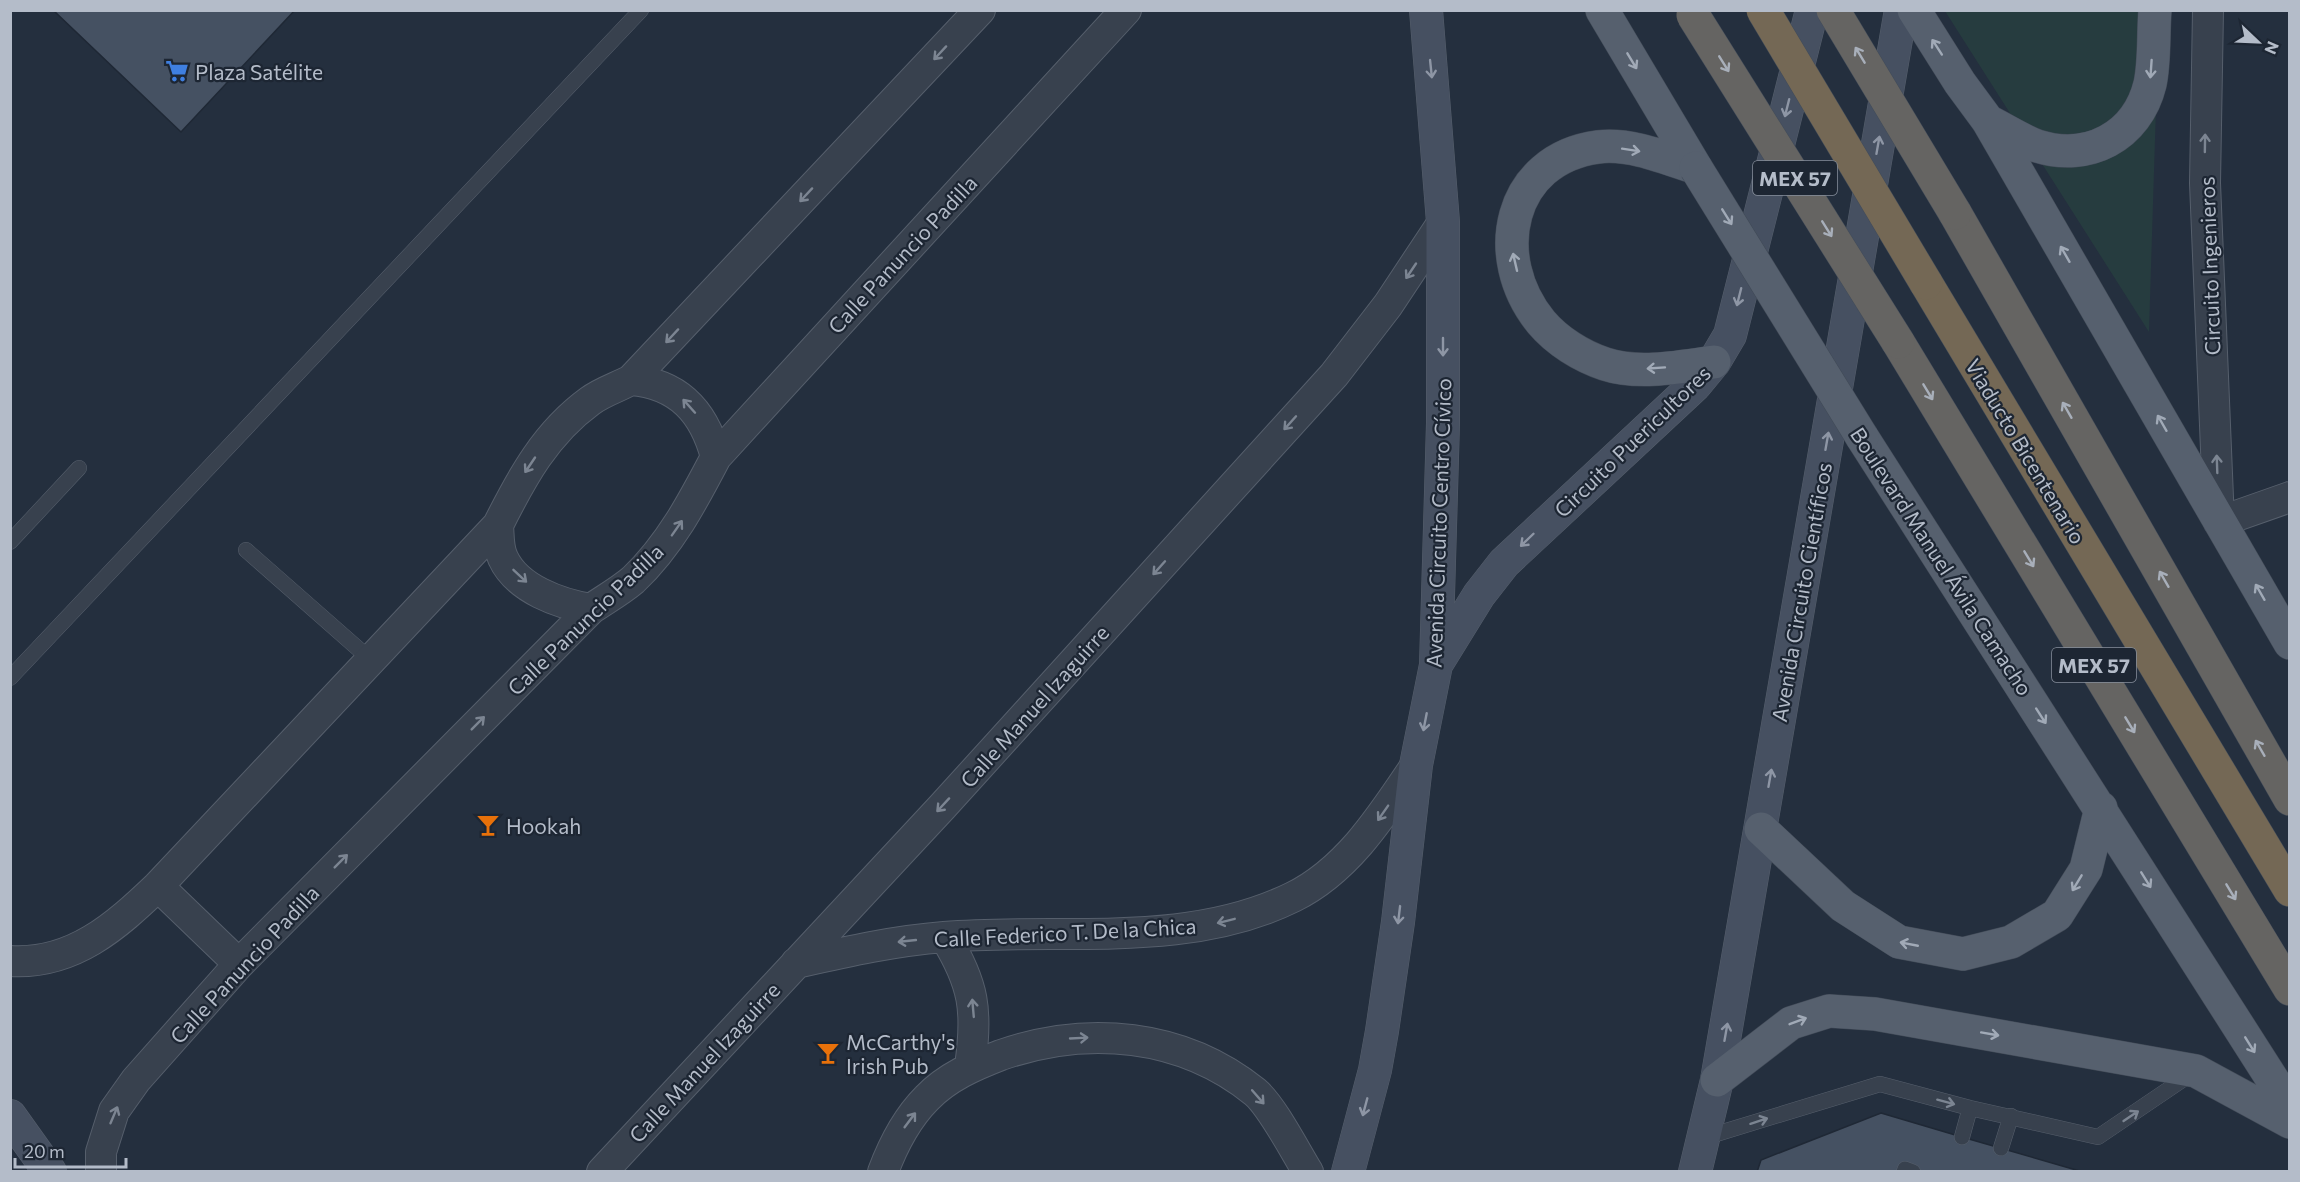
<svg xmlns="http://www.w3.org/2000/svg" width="2300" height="1182" font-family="Commissioner,sans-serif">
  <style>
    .green { fill: #263c3f }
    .building { fill: #455162; stroke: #1f2835; stroke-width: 1.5 }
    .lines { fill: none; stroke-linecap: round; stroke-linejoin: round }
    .service-casing { stroke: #565f6c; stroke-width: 16 }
    .minor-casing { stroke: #565f6c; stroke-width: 32 }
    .secondary-casing { stroke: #565f6c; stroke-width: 34 }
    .primary-casing { stroke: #414a57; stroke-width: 34 }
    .trunk-casing { stroke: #434c59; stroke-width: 34 }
    .motorway-casing { stroke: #434c59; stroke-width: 34 }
    .service { stroke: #38414e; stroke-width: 15 }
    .minor { stroke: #38414e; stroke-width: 30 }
    .secondary { stroke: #465061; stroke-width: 33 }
    .primary { stroke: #56606e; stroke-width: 33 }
    .trunk { stroke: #656462; stroke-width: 33 }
    .motorway { stroke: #746855; stroke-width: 33 }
    .primary-bridge-casing { stroke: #414a57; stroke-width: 34; stroke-linecap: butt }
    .trunk-bridge-casing { stroke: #434c59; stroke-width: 34; stroke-linecap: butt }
    .motorway-bridge-casing { stroke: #434c59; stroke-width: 34; stroke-linecap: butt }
    .primary-bridge { stroke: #56606e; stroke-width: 33 }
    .trunk-bridge { stroke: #656462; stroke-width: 33 }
    .motorway-bridge { stroke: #746855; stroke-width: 33 }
    .oneway { stroke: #a1aab7 }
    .oneway2 { stroke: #7c8592 }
    .oneway3 { stroke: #a8afba }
    .oneway4 { stroke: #8e96a5 }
    .labels { text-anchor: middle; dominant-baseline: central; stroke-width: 4.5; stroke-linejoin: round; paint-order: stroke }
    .shield { fill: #1d2633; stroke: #878f9c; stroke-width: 1.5 }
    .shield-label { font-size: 20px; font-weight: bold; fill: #b4bcc9 }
    .poi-label { font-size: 21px; fill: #b4bcc9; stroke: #1d2633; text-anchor: start }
    .street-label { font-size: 21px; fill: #b4bcc9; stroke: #1d2633 }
  </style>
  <rect width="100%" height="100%" fill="#242f3e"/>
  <!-- green -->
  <path class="green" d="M1945 11H2159L2149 332Z"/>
  <!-- building -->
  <path class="building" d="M53 10H295L181 132Z
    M1881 1113 1962 1137 2083 1172H1757L1761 1160Z"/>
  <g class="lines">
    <!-- service casing -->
    <g class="service-casing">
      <path id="service" d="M10 542 79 468
        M246 550 371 660
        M10 678 641 10
        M1962 1137 1970 1108
        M1703 1138 1880 1084 1970 1108 2098 1137 2194 1072
        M2001 1148 2011 1116
        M1904 1172 1905 1169 1913 1172"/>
    </g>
    <!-- minor casing -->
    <g class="minor-casing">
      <path id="minor" d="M2208 10 2205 183 2219 522 2290 497
        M631 380C679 384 704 412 716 457
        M498 525C499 536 498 548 503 558 517 589 560 604 591 609
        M158 886 239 964
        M945 937C974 984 978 1011 970 1066
        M10 961C73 965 116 926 158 886L498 525C522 477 546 433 590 401 602 392 618 387 631 380L980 10
        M796 963C845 952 893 941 944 937 1059 927 1186 950 1293 897 1348 870 1383 814 1416 765
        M101 1172V1152L114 1111 136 1080 239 964 591 609C604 600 620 591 633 580 670 545 693 501 716 457L1126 10
        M602 1172 942 807 1334 375 1388 305 1443 222
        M883 1172C893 1145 906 1119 927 1098 947 1077 975 1065 1001 1055 1087 1025 1182 1033 1255 1092 1272 1106 1295 1151 1308 1172"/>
    </g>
    <!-- secondary casing -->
    <g class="secondary-casing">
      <path id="secondary" d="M1437 663 1479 595 1504 563 1695 385 1714 362 1730 335 1812 10
        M10 1116 50 1172
        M1348 1172 1375 1070 1382 1031 1398 922 1416 765 1436 665 1443 423V222L1426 10
        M1695 1172 1717 1080 1901 10"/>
    </g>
    <!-- primary casing -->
    <g class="primary-casing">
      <path id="primary" d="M1602 10 1696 168
        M1914 10 1960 83 1988 121 2290 643
        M1988 121C2004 129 2021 140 2037 146 2088 162 2137 137 2150 84 2155 61 2153 34 2155 10
        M1696 168C1666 158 1631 143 1598 147 1508 159 1488 257 1541 322 1557 341 1581 356 1605 364 1638 375 1680 367 1714 362
        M1862 437 2290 1107
        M1761 829 1843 906 1899 942 1963 954 2011 942 2057 915 2086 869 2101 808
        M1717 1080 1791 1023 1829 1011 1875 1014 2196 1071 2290 1122"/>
    </g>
    <!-- trunk casing -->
    <g class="trunk-casing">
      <path id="trunk" d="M1955 213 2290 799
        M1898 342 2290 989"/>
    </g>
    <!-- motorway casing -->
    <g class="motorway-casing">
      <path id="motorway" d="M1926 283 2290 890"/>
    </g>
    <!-- service -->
    <use href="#service" class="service"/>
    <!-- minor -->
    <use href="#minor" class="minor"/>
    <!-- secondary -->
    <use href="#secondary" class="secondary"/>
    <!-- primary -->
    <use href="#primary" class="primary"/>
    <!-- trunk -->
    <use href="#trunk" class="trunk"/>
    <!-- motorway -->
    <use href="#motorway" class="motorway"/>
    <!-- primary-bridge casing -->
    <g class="primary-bridge-casing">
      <path id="primary-bridge" d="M1696 168 1862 437"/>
    </g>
    <!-- trunk-bridge casing -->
    <g class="trunk-bridge-casing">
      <path id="trunk-bridge" d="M1833 10 1955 213
        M1693 15 1898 342"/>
    </g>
    <!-- motorway-bridge casing -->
    <g class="motorway-bridge-casing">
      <path id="motorway-bridge" d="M1763 10 1926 283"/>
    </g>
    <!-- primary-bridge -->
    <use href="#primary-bridge" class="primary-bridge"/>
    <!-- trunk-bridge -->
    <use href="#trunk-bridge" class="trunk-bridge"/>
    <!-- motorway-bridge -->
    <use href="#motorway-bridge" class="motorway-bridge"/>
  </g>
  <!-- one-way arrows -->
  <defs><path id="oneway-shaft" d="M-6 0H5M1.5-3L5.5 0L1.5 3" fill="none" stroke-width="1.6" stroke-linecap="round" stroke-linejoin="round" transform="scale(1.5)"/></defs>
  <g class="oneway">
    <use href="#oneway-shaft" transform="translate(1937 47) rotate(-123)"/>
    <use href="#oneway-shaft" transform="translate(1632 61) rotate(59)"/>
    <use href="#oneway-shaft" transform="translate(2151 69) rotate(94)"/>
    <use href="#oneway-shaft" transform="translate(1631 150) rotate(9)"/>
    <use href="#oneway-shaft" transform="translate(1727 217) rotate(58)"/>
    <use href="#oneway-shaft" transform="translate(2065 254) rotate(-120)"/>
    <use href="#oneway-shaft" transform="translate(1515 262) rotate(-103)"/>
    <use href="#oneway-shaft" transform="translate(1656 368) rotate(176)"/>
    <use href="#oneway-shaft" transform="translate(2162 423) rotate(-120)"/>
    <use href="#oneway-shaft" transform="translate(2260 592) rotate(-120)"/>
    <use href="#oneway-shaft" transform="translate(2041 716) rotate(57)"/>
    <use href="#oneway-shaft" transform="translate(2146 880) rotate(58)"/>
    <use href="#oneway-shaft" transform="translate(2077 883) rotate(121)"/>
    <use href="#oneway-shaft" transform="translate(1909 944) rotate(-169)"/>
    <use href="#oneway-shaft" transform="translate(1798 1021) rotate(-21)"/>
    <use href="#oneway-shaft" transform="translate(1990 1034) rotate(10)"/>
    <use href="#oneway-shaft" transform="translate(2250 1045) rotate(58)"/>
  </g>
  <g class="oneway2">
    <use href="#oneway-shaft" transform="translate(940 53) rotate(133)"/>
    <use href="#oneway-shaft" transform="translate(2205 143) rotate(-89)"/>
    <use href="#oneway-shaft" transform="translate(806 195) rotate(133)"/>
    <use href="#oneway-shaft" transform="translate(1411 271) rotate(124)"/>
    <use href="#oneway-shaft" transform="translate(672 336) rotate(133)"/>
    <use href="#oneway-shaft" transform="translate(689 406) rotate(-132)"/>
    <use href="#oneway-shaft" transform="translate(1290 423) rotate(132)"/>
    <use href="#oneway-shaft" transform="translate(2217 464) rotate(-92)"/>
    <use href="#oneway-shaft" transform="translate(530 465) rotate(124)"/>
    <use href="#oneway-shaft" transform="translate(677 528) rotate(-55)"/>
    <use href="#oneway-shaft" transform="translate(1159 568) rotate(132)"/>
    <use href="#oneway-shaft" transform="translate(520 576) rotate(43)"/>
    <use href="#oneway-shaft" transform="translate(478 723) rotate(-45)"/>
    <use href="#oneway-shaft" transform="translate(943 805) rotate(133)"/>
    <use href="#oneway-shaft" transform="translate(1383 813) rotate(125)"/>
    <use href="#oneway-shaft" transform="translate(341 861) rotate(-45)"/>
    <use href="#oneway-shaft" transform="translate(1226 921) rotate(166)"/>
    <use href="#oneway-shaft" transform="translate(907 941) rotate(174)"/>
    <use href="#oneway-shaft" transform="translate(973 1008) rotate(-95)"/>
    <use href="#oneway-shaft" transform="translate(1079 1038) rotate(-3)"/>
    <use href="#oneway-shaft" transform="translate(1258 1097) rotate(49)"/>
    <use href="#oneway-shaft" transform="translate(1946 1102) rotate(15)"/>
    <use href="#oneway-shaft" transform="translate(114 1115) rotate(-67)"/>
    <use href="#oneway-shaft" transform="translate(2131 1116) rotate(-34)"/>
    <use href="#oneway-shaft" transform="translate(910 1120) rotate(-53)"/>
    <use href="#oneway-shaft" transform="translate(1759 1121) rotate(-18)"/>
  </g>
  <g class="oneway3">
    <use href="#oneway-shaft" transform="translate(1860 55) rotate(-121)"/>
    <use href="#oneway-shaft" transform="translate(1724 64) rotate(58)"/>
    <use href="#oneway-shaft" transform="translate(1827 229) rotate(58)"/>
    <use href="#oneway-shaft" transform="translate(1928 392) rotate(59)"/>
    <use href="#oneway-shaft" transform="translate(2067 410) rotate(-120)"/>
    <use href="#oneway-shaft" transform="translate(2029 559) rotate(59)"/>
    <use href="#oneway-shaft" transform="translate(2164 579) rotate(-120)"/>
    <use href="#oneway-shaft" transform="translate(2130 725) rotate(59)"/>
    <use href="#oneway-shaft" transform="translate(2260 748) rotate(-120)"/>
    <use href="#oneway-shaft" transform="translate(2231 892) rotate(59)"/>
  </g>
  <g class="oneway4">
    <use href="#oneway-shaft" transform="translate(1431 69) rotate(84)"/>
    <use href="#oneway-shaft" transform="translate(1787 108) rotate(104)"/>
    <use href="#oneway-shaft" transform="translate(1878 145) rotate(-80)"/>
    <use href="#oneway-shaft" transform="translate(1739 297) rotate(104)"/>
    <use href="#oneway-shaft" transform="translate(1443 347) rotate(90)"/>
    <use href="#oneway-shaft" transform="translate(1827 441) rotate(-80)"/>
    <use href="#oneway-shaft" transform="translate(1527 540) rotate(136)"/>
    <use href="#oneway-shaft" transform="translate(1425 722) rotate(101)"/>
    <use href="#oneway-shaft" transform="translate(1770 778) rotate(-80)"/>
    <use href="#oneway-shaft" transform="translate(1399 915) rotate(97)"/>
    <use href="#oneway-shaft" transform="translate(1726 1032) rotate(-80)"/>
    <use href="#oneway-shaft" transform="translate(1365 1107) rotate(105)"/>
  </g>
  <!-- icons -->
  <defs>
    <g id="supermarket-bare" transform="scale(1.8)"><path d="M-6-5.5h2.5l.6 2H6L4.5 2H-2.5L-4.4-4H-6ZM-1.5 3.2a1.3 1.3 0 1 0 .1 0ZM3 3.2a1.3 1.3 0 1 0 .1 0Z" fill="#3f7fe0" stroke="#1d2633" stroke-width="2.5" paint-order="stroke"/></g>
    <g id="bar-bare" transform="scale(1.8)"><path d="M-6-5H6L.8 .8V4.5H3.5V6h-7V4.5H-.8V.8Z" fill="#e8710a" stroke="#1d2633" stroke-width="2.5" paint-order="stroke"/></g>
  </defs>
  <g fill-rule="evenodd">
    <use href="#supermarket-bare" x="177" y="71"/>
    <use href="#bar-bare" x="488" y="825"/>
    <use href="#bar-bare" x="828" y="1053"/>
  </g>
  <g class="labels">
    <!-- shield labels -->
    <g class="shield">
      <rect x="1753" y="161" width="84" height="34" rx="4.5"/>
      <rect x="2052" y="648" width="84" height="34" rx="4.5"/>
    </g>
    <g class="shield-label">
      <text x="1795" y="178">MEX 57</text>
      <text x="2094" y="665">MEX 57</text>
    </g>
    <!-- poi labels -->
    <g class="poi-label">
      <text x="195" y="71">Plaza Satélite</text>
      <text x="506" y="825">Hookah</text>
      <text x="846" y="1041">McCarthy's<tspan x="846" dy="24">Irish Pub</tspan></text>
    </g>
    <!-- street labels -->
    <g class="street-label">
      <text transform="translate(902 254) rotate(-47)">Calle Panuncio Padilla</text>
      <text transform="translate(2209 266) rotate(-92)">Circuito Ingenieros</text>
      <text transform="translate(1632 441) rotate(-44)">Circuito Puericultores</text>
      <text transform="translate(2026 451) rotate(59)">Viaducto Bicentenario</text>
      <text transform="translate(1438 523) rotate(-88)">Avenida Circuito Centro Cívico</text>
      <text transform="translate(1942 561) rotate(57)">Boulevard Manuel Ávila Camacho</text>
      <text transform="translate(1801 592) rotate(-80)">Avenida Circuito Científicos</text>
      <text transform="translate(585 619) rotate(-44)">Calle Panuncio Padilla</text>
      <text transform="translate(1034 706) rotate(-48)">Calle Manuel Izaguirre</text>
      <text transform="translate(1065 932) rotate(-3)">Calle Federico T. De la Chica</text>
      <text transform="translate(244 964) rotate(-47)">Calle Panuncio Padilla</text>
      <text transform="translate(704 1062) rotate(-47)">Calle Manuel Izaguirre</text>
    </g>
  </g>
  <!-- border -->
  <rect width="2300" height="1182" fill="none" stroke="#b4bcc9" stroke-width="24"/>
  <!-- north arrow -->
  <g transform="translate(2258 42) rotate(113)" stroke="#1d2633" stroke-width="4.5" paint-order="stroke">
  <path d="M0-4.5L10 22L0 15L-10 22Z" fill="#b4bcc9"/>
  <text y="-9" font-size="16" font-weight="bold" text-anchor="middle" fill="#b4bcc9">N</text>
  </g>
  <!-- scale -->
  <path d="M15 1158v9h111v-9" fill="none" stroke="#b4bcc9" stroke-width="3"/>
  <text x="24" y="1158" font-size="18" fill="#b4bcc9" stroke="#1d2633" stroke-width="4.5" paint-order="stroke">20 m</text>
</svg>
